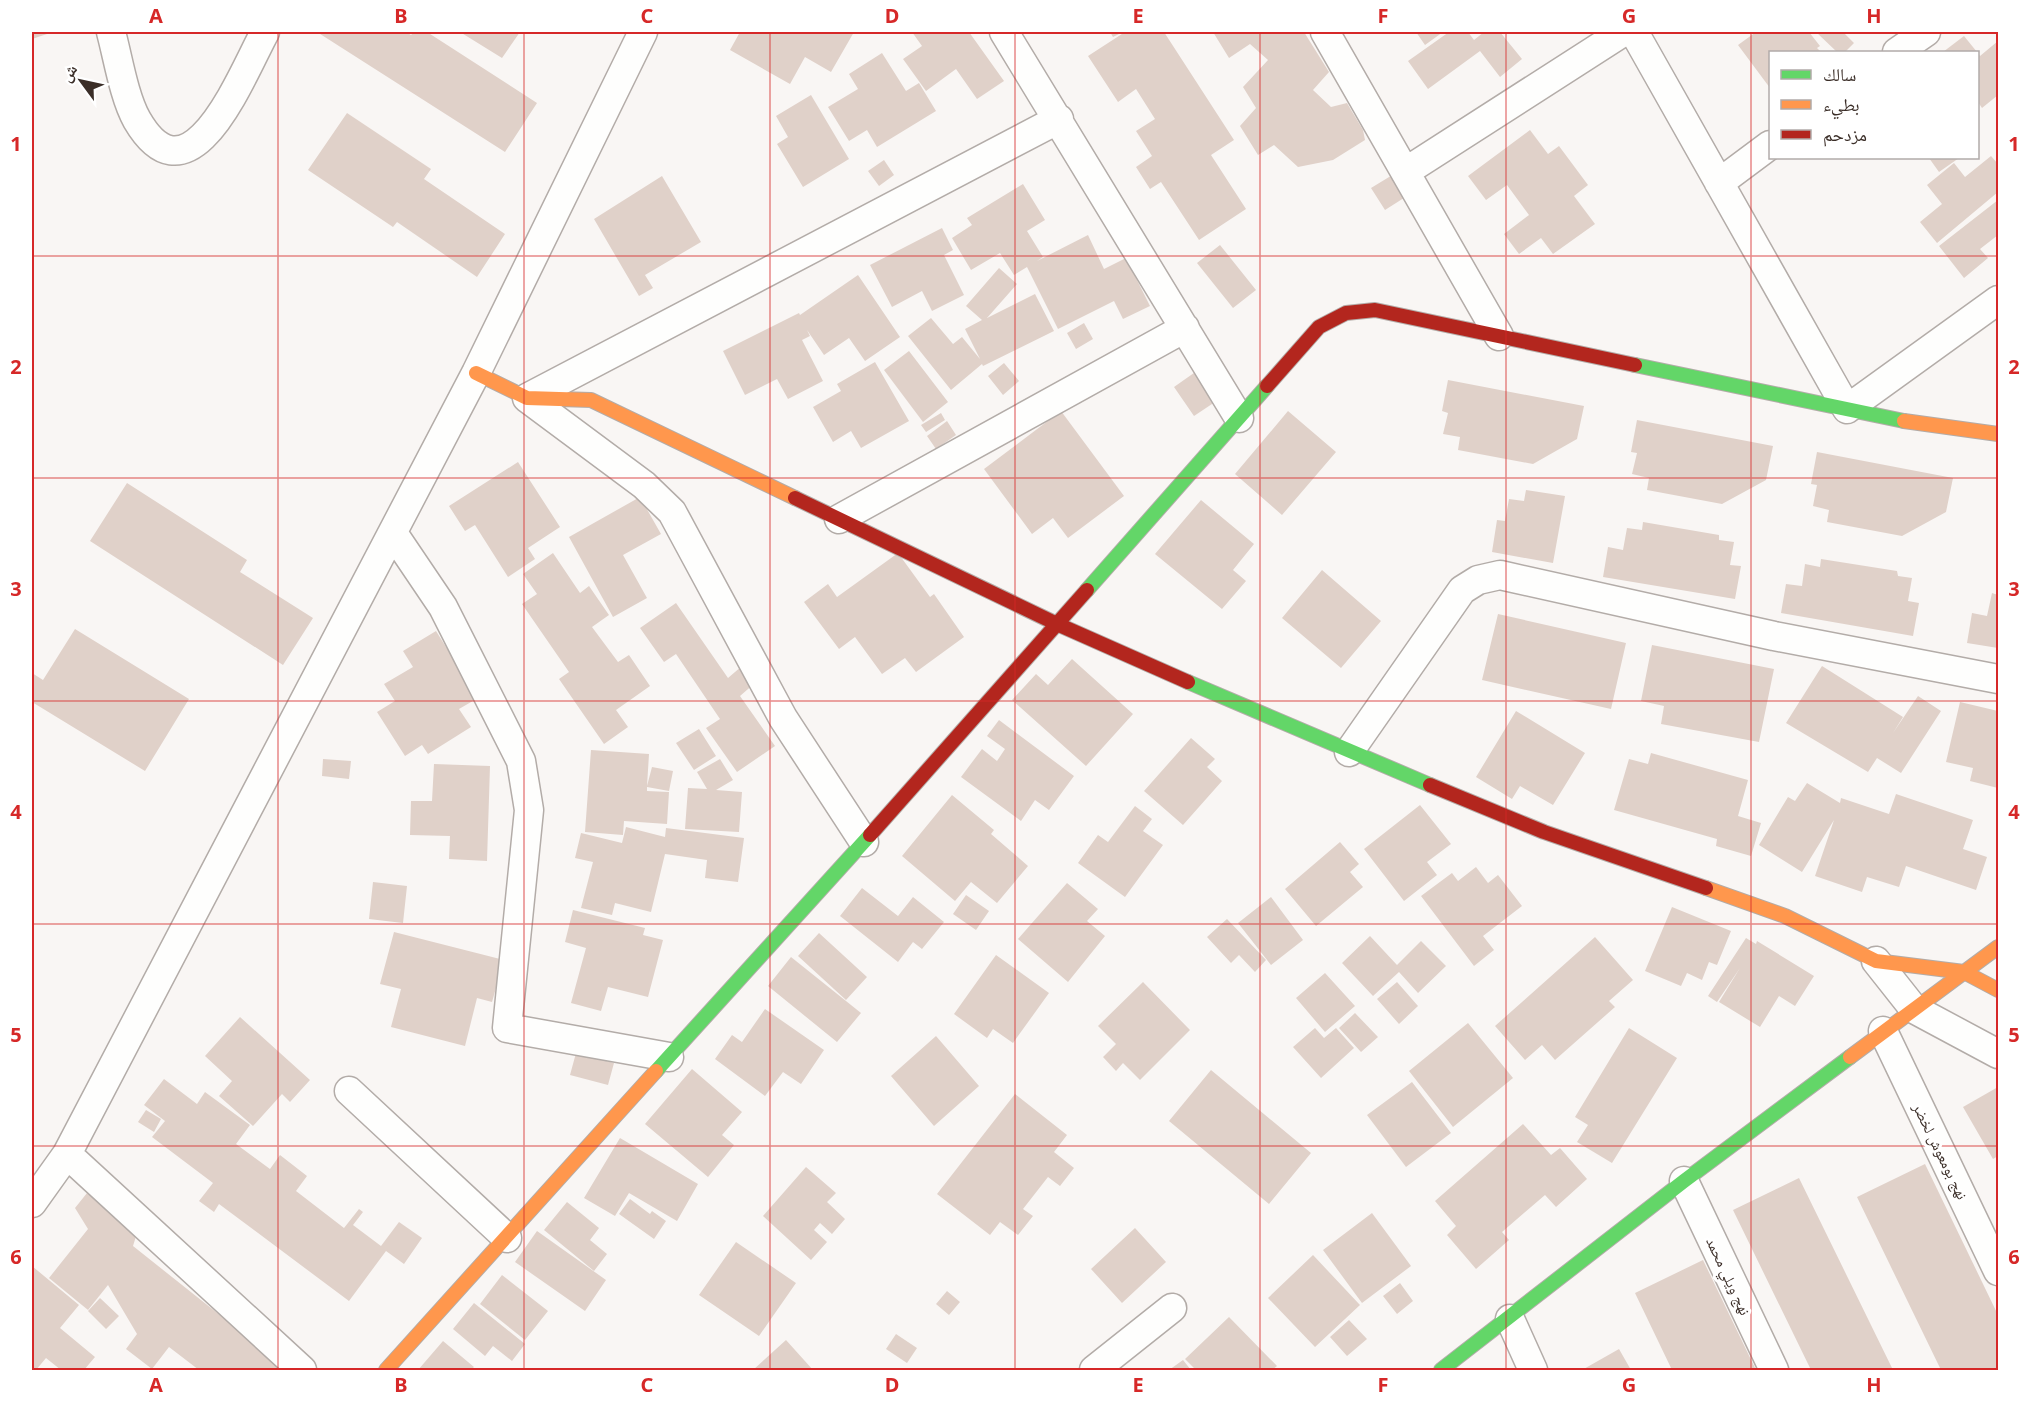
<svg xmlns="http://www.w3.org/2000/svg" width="2030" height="1402" font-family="'Noto Sans','Noto Naskh Arabic',sans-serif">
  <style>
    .building { fill: #e0d1c9 }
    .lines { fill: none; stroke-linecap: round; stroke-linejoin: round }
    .street-casing { stroke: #b3aca8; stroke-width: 31 }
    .fast-casing { stroke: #b3aca8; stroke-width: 16 }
    .slow-casing { stroke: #b3aca8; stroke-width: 16 }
    .jam-casing { stroke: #b3aca8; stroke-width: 16 }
    .street { stroke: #fefefd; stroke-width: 28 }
    .fast { stroke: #63d668; stroke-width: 14 }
    .slow { stroke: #ff974d; stroke-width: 14 }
    .jam { stroke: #b3261e; stroke-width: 14 }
    .grid { fill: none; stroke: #d62828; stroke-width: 1.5; stroke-opacity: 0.55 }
    .labels { text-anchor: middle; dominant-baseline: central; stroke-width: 6; stroke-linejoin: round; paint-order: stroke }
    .street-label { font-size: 15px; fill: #3b2e28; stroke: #fff }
    .neatline { fill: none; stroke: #d62828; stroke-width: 2 }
    .grid-label { font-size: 20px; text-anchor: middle; font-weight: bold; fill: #d62828 }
  </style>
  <rect width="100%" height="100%" fill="#f9f6f4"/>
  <!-- building -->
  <path class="building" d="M32 32H53L32 39Z
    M317 32H406L411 35 414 32H427L537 103 505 152Z
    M460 32H520L502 58Z
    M740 32H854L831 72 805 57 790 84 730 50Z
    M912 32H969L1004 81 977 99 956 69 926 91 903 59 922 46Z
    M1110 32H1123L1113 37Z
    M1125 32H1164L1234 140 1211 155 1246 209 1199 240 1161 182 1150 189 1136 167 1152 156 1136 131 1155 119 1136 89 1118 102 1088 56Z
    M1213 32H1304L1329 72 1313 90 1331 107 1347 103 1363 130 1365 140 1333 160 1298 167 1274 145 1258 155 1240 126 1256 108 1243 87 1268 60 1250 44 1229 58Z
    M1416 32H1443L1425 45Z
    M1449 32H1468L1474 40 1484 32H1500L1522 59 1500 77 1480 51 1428 89 1408 61Z
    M1756 32H1809L1820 46 1817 48 1821 52H1770V88L1738 45Z
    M1816 32H1843L1854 43 1845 52H1837Z
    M1964 36 1977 52H1943Z
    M1998 41V95L1982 108 1978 102V53L1980 56Z
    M882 53 906 91 919 83 936 111 877 147 867 130 849 141 828 107 858 89 849 74Z
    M811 95 849 159 803 187 777 144 788 137 776 116Z
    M347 113 431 169 424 179 505 234 477 277 397 222 393 227 308 170Z
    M1530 130 1548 154 1559 146 1588 185 1574 196 1595 224 1553 254 1541 238 1519 254 1504 234 1529 215 1507 185 1486 200 1468 176Z
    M1991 156 1998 164V192L1937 243 1920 222 1942 204 1927 185 1954 163 1965 177Z
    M1929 158H1959L1939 172Z
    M884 160 894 175 879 186 868 171Z
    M1394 174 1407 196 1385 210 1371 188Z
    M662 176 701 242 645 275 653 288 639 296 594 219Z
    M1023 184 1045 220 1027 231 1043 257 1037 261 1088 235 1104 269 1126 258 1150 306 1123 319 1114 301 1058 329 1027 267 1014 275 1000 253 971 270 952 238 972 225 967 218Z
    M1998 200V235L1980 249 1988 258 1964 278 1939 246Z
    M942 228 953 250 944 255 964 295 932 311 922 291 892 307 870 265Z
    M1220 245 1256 290 1233 308 1197 263Z
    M999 268 1017 284 987 318 1035 294 1054 331 983 366 982 364 951 390 908 336 931 318 953 344 962 337 980 359 965 329 982 320 966 306Z
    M858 275 900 337 865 361 849 338 824 355 807 330 810 336 802 340 823 381 788 399 777 379 745 395 723 351 799 313 800 315Z
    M1084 323 1093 339 1076 349 1067 333Z
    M909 351 948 402 923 422 884 370Z
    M875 362 909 421 861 448 851 431 833 442 813 407 841 391 837 384Z
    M1004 363 1019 381 1003 395 988 376Z
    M1201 368 1221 398 1194 416 1174 387Z
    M1448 380 1584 406 1577 439 1533 464 1458 450 1460 437 1443 434 1448 413 1442 411Z
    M1061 411 1124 496 1068 538 1053 518 1032 534 984 469Z
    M1288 411 1336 452 1282 515 1235 474Z
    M941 413 945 420 926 432 921 425Z
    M1637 420 1773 446 1766 480 1722 504 1647 490 1649 478 1632 474 1637 453 1631 452Z
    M947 421 956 435 936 449 927 436Z
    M1817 452 1953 478 1946 512 1902 536 1827 522 1829 510 1813 506 1817 485 1811 484Z
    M518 462 560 527 528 548 535 559 508 577 475 525 465 531 449 506Z
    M127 483 247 560 240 572 313 618 283 665 90 541Z
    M1526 490 1565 496 1553 563 1492 552 1497 520 1505 521 1509 499 1524 501Z
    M640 497 661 534 623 555 647 598 613 617 569 537Z
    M1201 500 1254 544 1233 570 1246 581 1222 609 1155 554Z
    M1643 522 1719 535V540L1734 542 1730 565 1741 566 1735 599 1603 577 1608 547 1623 550 1627 528 1642 530Z
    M553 553 580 593 589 586 609 615 592 627 618 662 629 655 650 686 616 710 628 727 604 744 559 679 569 672 522 604 537 594 523 574Z
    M898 553 930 597 934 594 964 637 916 672 905 658 882 674 855 637 839 649 804 602 828 584 837 597Z
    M1821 559 1897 571 1898 576 1912 578 1908 601 1919 603 1913 636 1781 613 1786 584 1802 586 1805 564 1820 567Z
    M1322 570 1381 621 1341 668 1282 618Z
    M1992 593 1998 595V648L1967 643 1972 613 1987 616Z
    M676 603 728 678 749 660 763 676 740 696 775 746 737 772 706 728 720 719 676 654 664 662 640 628Z
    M1498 614 1626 643 1611 709 1482 680Z
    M75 629 189 699 145 771 32 702V673L43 680Z
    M436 631 478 698 459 709 471 727 428 754 422 745 405 756 377 712 395 701 384 684 413 667 403 651Z
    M1652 645 1774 669 1759 742 1661 724 1664 706 1641 701Z
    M1072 659 1133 714 1086 766 1012 700 1036 674 1048 685Z
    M1822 666 1903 717 1893 733 1918 696 1941 711 1901 773 1877 758 1868 772 1786 723Z
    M1960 702 1998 711V788L1970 781 1973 768 1946 762Z
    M1516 711 1585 753 1553 805 1520 786 1512 799 1476 777Z
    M999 720 1074 776 1049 810 1035 800 1021 821 961 777 982 749 997 761 1005 749 987 736Z
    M699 729 716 756 694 770 676 743Z
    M1191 738 1215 759 1207 767 1222 781 1183 825 1144 791Z
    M591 750 649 754 647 786 652 767 673 771 669 791 647 787V791L669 792 667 824 624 821 623 835 585 832Z
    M1651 753 1748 780 1738 816 1761 823 1751 856 1716 846 1717 839 1614 810 1629 759 1648 764Z
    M323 759 351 761 349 779 322 776Z
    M720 759 733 780 716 790 742 792 739 832 685 829 688 788 707 789 697 772Z
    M434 764 490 766 487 861 449 859 450 836 410 835 411 801H432Z
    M1807 783 1840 803 1841 798 1889 814 1896 794 1973 820 1963 849 1987 857 1976 890 1906 866 1899 887 1867 877 1862 892 1815 876 1834 820 1802 872 1759 845 1788 797 1795 801Z
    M952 795 994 830 991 834 1028 866 997 903 971 882 955 901 902 856Z
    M1420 805 1451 844 1427 862 1437 875 1404 901 1364 849Z
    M1135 806 1152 819 1143 831 1163 845 1125 897 1078 863 1098 835 1108 842Z
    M626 827 665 837 666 828 744 838 738 882 705 878 707 860 665 854 651 912 615 903 612 915 581 908 593 862 575 858 581 833 622 843Z
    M1340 842 1359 864 1350 872 1363 887 1316 926 1285 889Z
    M1476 867 1488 883 1498 875 1522 906 1483 936 1494 950 1474 966 1421 896 1452 873 1458 881Z
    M373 882 407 886 403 923 369 919Z
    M1067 883 1098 909 1087 921 1105 936 1068 982 1018 939Z
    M862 888 898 916 913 897 944 922 922 949 913 942 898 962 840 916Z
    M966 895 989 911 976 930 953 914Z
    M1271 897 1303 940 1271 965 1238 923Z
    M1672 907 1731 931 1717 965 1709 962 1702 980 1687 973 1681 986 1645 971Z
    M573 910 645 928 643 935 663 940 648 997 608 987 601 1011 571 1003 586 948 565 942Z
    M1227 919 1266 960 1255 972 1239 955 1231 963 1207 937Z
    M394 932 504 960 492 1002 477 998 465 1046 391 1027 401 989 380 984Z
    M819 933 867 977 846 1000 798 956Z
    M1370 936 1397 965 1421 941 1446 966 1418 993 1399 972 1373 996 1342 963Z
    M1595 937 1633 980 1609 1001 1615 1007 1555 1060 1542 1045 1525 1060 1495 1026Z
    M1746 938 1756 944 1757 941 1814 976 1795 1006 1779 996 1760 1027 1719 1002 1740 968 1717 1002 1708 996Z
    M996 955 1049 993 1013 1043 993 1029 987 1038 954 1014Z
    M791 957 861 1013 837 1042 768 986Z
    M1325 973 1355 1006 1325 1032 1296 998Z
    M1143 982 1190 1030 1140 1080 1123 1063 1116 1071 1103 1057 1116 1044 1098 1026Z
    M1397 982 1418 1006 1399 1024 1377 999Z
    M765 1009 824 1050 801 1084 783 1072 765 1096 715 1059 732 1035 742 1042Z
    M1355 1013 1378 1037 1361 1052 1339 1028Z
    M240 1017 310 1080 290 1102 282 1094 253 1126 219 1096 232 1081 205 1056Z
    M1468 1023 1513 1078 1453 1127 1409 1071Z
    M1315 1028 1324 1038 1336 1028 1354 1048 1321 1078 1293 1047Z
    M1629 1028 1677 1058 1612 1163 1577 1142 1588 1125 1575 1117Z
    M936 1036 979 1086 934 1126 891 1076Z
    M576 1053 614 1063 608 1085 570 1075Z
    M692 1069 742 1112 722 1135 734 1145 708 1177 645 1124Z
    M1211 1070 1311 1153 1269 1204 1169 1121Z
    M164 1079 197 1104 205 1092 250 1125 236 1144 270 1169 280 1155 307 1176 296 1191 344 1228 359 1209 363 1212 353 1225 381 1246 399 1222 422 1238 404 1264 386 1251 349 1301 219 1204 214 1212 199 1201 213 1183 152 1137 165 1121 144 1105Z
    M1412 1082 1451 1133 1406 1167 1367 1115Z
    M1998 1087V1156L1993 1159 1963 1107Z
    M1015 1094 1067 1135 1054 1152 1074 1168 1060 1186 1048 1177 1023 1209 1033 1216 1018 1235 1000 1222 990 1235 937 1194Z
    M146 1110 161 1119 154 1132 138 1122Z
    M1523 1124 1551 1155 1560 1148 1587 1179 1556 1207 1545 1195 1502 1232 1509 1240 1476 1269 1447 1235 1456 1226 1435 1201Z
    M620 1138 698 1184 677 1221 629 1193 615 1216 584 1198Z
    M1925 1164 1998 1315V1370H1941L1857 1197Z
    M806 1167 836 1193 827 1202 845 1219 832 1234 820 1223 814 1230 827 1242 811 1260 763 1216Z
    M1799 1178 1893 1370H1811L1733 1210Z
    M87 1193 137 1233 133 1246 289 1370H199L169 1347 152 1369 126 1349 137 1334 108 1285 88 1310 49 1278 88 1229 75 1208Z
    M630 1199 650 1214 652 1211 666 1221 654 1239 619 1214Z
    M567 1202 599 1228 590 1240 607 1254 594 1271 544 1230Z
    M1372 1213 1411 1266 1362 1303 1323 1250Z
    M1135 1228 1166 1262 1122 1303 1091 1269Z
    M537 1231 606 1280 585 1311 515 1262Z
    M736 1242 796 1283 759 1336 699 1295Z
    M1313 1255 1360 1305 1315 1347 1268 1298Z
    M1703 1260 1756 1370H1672L1635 1293Z
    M32 1266 79 1305 60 1328 95 1357 84 1370H61L46 1358 36 1370H32Z
    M502 1275 548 1311 525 1340 480 1304Z
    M1400 1283 1413 1301 1397 1314 1383 1296Z
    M947 1291 960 1302 949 1315 936 1304Z
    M100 1298 119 1316 106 1329 88 1311Z
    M474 1303 525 1344 512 1361 493 1346 485 1356 453 1329Z
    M1229 1317 1277 1366 1272 1370H1196L1185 1359Z
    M1349 1320 1367 1339 1347 1356 1330 1337Z
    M896 1334 917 1348 907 1363 886 1349Z
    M786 1340 813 1370H753Z
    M443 1341 474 1367 471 1370H418Z
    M1619 1349 1631 1370H1582Z
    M1183 1360 1191 1370H1169Z"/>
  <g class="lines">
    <!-- street casing -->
    <g class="street-casing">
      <path id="street" d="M111 32C118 58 124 97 137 120 190 211 242 74 265 32
        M1004 32 1239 418
        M1325 32 1499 336
        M1634 32 1847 409 1998 300
        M1897 52 1926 32
        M1405 172 1623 32
        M1719 183 1770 145
        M839 519 1185 328
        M393 533 443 607 521 761 529 810 507 1028 669 1057
        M1349 752 1462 590 1478 580 1500 575 1774 636 1998 679
        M864 842 783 718 672 512 644 485 527 398 1059 119
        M1876 961 1914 1009 1998 1054
        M1883 1031 1998 1271
        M349 1091 507 1238
        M67 1154 302 1370
        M1684 1181 1774 1370
        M32 1203 67 1154 476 373 643 32
        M1510 1319 1533 1370
        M1094 1370 1172 1308"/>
    </g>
    <!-- fast casing -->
    <g class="fast-casing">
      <path id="fast" d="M1635 365 1904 421
        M1087 590 1267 386
        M1188 682 1430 785
        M656 1071 870 835
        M1441 1370 1684 1181 1850 1057"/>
    </g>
    <!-- slow casing -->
    <g class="slow-casing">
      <path id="slow" d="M476 373 527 398 591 400 795 498
        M1904 421 1998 434
        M1706 888 1785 916 1876 961 1964 972 1998 990
        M1850 1057 1998 947
        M386 1370 656 1071"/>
    </g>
    <!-- jam casing -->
    <g class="jam-casing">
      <path id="jam" d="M1267 386 1319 327 1346 313 1375 310 1635 365
        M795 498 1057 624 1188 682
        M1430 785 1544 832 1706 888
        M870 835 1087 590"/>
    </g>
    <!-- street -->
    <use href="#street" class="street"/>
    <!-- fast -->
    <use href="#fast" class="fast"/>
    <!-- slow -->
    <use href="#slow" class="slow"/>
    <!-- jam -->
    <use href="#jam" class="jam"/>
  </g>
  <!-- grid -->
  <path class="grid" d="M278 32V1370M524 32V1370M770 32V1370M1015 32V1370M1260 32V1370M1506 32V1370M1751 32V1370M32 256H1998M32 478H1998M32 701H1998M32 924H1998M32 1146H1998"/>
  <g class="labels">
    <!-- street labels -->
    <g class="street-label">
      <text transform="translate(1941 1151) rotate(64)">نهج بومعوش لخضر</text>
      <text transform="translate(1729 1276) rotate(65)">نهج ويلي محمد</text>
    </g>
  </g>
  <!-- border -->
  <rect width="2030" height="1402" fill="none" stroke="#ffffff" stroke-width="66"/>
  <!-- legend -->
  <rect x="1769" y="51" width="210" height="108" fill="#ffffff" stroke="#b1aba9" stroke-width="1.5"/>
  <rect x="1781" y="70" width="30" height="9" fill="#63d668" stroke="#b1aba9" stroke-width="1.5"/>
  <text x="1823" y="81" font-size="18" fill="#3b2e28">سالك</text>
  <rect x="1781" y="100" width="30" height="9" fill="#ff974d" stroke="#b1aba9" stroke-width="1.5"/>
  <text x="1823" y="111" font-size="18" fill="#3b2e28">بطيء</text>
  <rect x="1781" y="130" width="30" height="9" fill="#b3261e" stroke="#b1aba9" stroke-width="1.5"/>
  <text x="1823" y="141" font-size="18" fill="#3b2e28">مزدحم</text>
  <!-- north arrow -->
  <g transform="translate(81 81) rotate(303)" stroke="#ffffff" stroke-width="4.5" paint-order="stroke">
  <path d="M0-4.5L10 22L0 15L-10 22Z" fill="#3b2e28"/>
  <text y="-9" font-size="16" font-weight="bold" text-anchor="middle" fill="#3b2e28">ش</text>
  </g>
  <rect x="33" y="33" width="1964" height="1336" class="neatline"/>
  <g class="grid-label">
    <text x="156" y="23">A</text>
    <text x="401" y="23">B</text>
    <text x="647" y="23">C</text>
    <text x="892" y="23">D</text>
    <text x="1138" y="23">E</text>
    <text x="1383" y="23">F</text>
    <text x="1629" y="23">G</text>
    <text x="1874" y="23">H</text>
    <text x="16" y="151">1</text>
    <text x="2014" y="151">1</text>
    <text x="16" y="374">2</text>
    <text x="2014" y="374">2</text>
    <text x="16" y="596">3</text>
    <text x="2014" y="596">3</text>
    <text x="16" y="819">4</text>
    <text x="2014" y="819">4</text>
    <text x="16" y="1042">5</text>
    <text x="2014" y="1042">5</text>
    <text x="16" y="1264">6</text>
    <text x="2014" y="1264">6</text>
    <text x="156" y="1392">A</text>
    <text x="401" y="1392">B</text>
    <text x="647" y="1392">C</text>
    <text x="892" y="1392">D</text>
    <text x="1138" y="1392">E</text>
    <text x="1383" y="1392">F</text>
    <text x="1629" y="1392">G</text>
    <text x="1874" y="1392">H</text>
  </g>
</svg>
